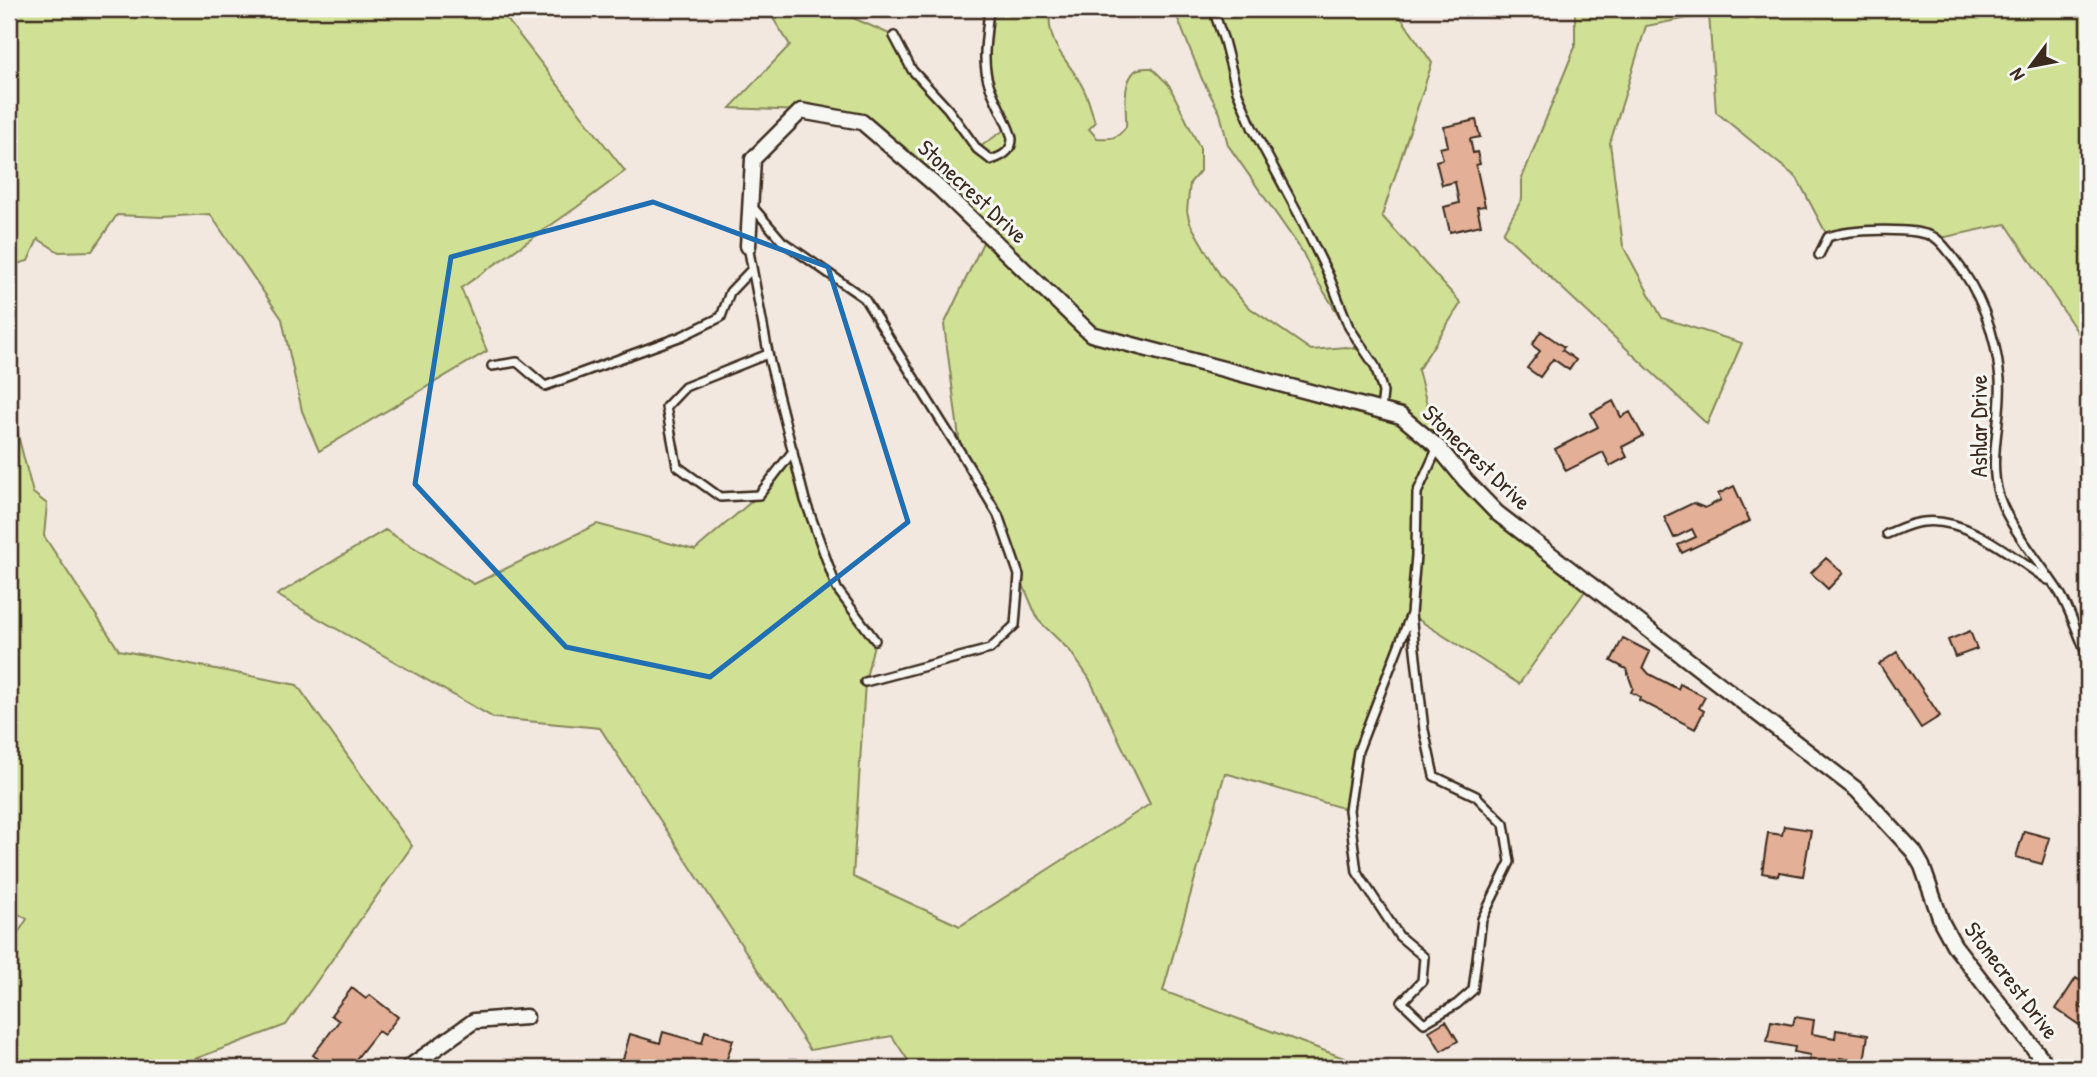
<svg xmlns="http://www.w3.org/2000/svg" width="2097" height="1077" font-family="'Patrick Hand',sans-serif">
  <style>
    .green { fill: #d0e195; stroke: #86865a; stroke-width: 2 }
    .building { fill: #e3af96; stroke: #3b2a1e; stroke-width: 2 }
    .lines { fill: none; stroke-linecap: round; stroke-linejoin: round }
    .service-casing { stroke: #3b2a1e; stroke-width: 12 }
    .minor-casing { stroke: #3b2a1e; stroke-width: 19 }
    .service { stroke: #f6f6f2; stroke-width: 7 }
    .minor { stroke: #f6f6f2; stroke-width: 14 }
    .marked { fill: none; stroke: #1f6fb2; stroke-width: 5; stroke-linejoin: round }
    .labels { text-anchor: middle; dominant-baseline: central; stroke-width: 6; stroke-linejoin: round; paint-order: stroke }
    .street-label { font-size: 23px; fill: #3b2a1e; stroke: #f6f6f2 }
  </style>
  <rect width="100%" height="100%" fill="#f2e8e0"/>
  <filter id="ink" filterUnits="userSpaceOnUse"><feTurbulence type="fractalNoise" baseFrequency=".0143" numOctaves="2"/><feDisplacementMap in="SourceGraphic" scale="14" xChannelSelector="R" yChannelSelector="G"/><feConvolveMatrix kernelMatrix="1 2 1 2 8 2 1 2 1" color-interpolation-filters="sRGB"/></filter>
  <g filter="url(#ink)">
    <!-- green -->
    <path class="green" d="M9 9H499L625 171 577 207 461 288 487 351 319 451 302 411 282 319 210 214 162 217 117 215 92 251 59 252 38 239 28 261 9 266Z
      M767 9H833L894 36 912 70 977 149 1007 128 987 81 989 9H1050C1046 49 1069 58 1084 90 1089 100 1092 112 1095 123L1089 129 1097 138C1111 139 1117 139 1126 127 1127 111 1121 84 1135 71 1139 67 1146 68 1152 68L1169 85 1200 148V171L1190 183 1187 211 1190 223 1199 239 1220 275 1247 306 1311 350 1346 347 1356 349 1348 330 1313 274 1302 251 1228 145 1220 113 1202 79 1174 9H1395L1432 63 1382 216 1461 303 1418 370 1438 447 1466 481 1590 584 1519 684 1411 615 1358 751 1349 810 1225 773 1163 991 1371 1068H913L892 1036 810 1050 600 728 494 718 277 595 385 530 474 584 597 524 695 550 759 495 793 451 837 589 875 640 865 682 853 877 960 926 1150 804 1089 678 1070 651 1038 620 1019 575 998 515 961 453 944 325 987 234 862 122 801 111 730 108 790 45Z
      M1575 9H2088V348L2006 224 1936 239 1899 231 1828 237 1797 178 1716 112 1709 14 1646 26 1610 143 1623 246 1662 318 1742 343 1707 424 1503 233 1522 199V178L1575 47Z
      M9 410 14 420 33 493 47 504 44 536 119 650 297 685 412 846 286 1025 189 1061 184 1068H9V947L27 919 9 908Z"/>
    <!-- building -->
    <path class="building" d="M1476 120 1480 137 1470 139 1473 153 1477 152 1480 164 1476 165 1485 206 1477 207 1481 225 1450 232 1444 207 1459 203 1455 182 1442 185 1436 161 1443 159 1440 148 1448 146 1444 127Z
      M1541 331 1564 347 1562 350 1576 360 1569 370 1553 359 1540 377 1527 368 1540 351 1532 345Z
      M1613 401 1621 417 1630 412 1643 436 1622 447 1627 457 1610 466 1603 452 1566 471 1555 449 1598 427 1591 413Z
      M1734 486 1750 521 1682 553 1678 545 1696 537 1692 529 1674 538 1664 517 1693 503 1705 508 1721 500 1718 494Z
      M1826 558 1843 573 1828 589 1811 573Z
      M1970 631 1977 649 1955 657 1948 640Z
      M1623 638 1650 652 1643 667 1649 674 1678 689 1680 684 1705 697 1699 708 1704 711 1695 729 1639 700 1640 697 1631 692 1633 688 1626 669 1611 661Z
      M1897 652 1940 716 1921 728 1879 664Z
      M1784 826 1811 830 1803 876 1779 872 1778 876 1762 873 1768 833 1782 835Z
      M2024 831 2050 838 2042 864 2016 857Z
      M2076 978 2088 986V995L2080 1007 2088 1012V1031L2056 1009Z
      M352 988 366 999 370 995 398 1017 384 1035 378 1031 349 1068H330L313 1055 339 1021 331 1015Z
      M1795 1017 1814 1020 1812 1034 1835 1038 1836 1030 1868 1035 1864 1062 1840 1058 1838 1068 1808 1067 1810 1055 1794 1052 1795 1047 1767 1042 1771 1021 1793 1025Z
      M1446 1021 1458 1041 1441 1051 1429 1031Z
      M705 1031 733 1040 724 1068H665L658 1066 657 1068H640L622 1063 630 1034 660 1043 663 1032 702 1043Z"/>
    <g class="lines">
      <!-- service casing -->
      <g class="service-casing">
        <path id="service" d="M1213 9 1224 41 1237 91 1252 127 1298 213 1329 276 1349 327 1375 366 1383 392 1381 410
          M894 36 912 70 948 109 977 149 991 160C1001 157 1012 152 1012 139 1011 128 993 98 989 84 981 61 987 33 989 9
          M751 205 782 241 864 298 961 453 998 515 1019 575 1015 625 990 649 865 682
          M748 246 770 363 805 500 837 589 875 640
          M1819 255 1828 237C1850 229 1914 227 1934 237 1941 241 1947 250 1952 256 1980 291 1996 334 2000 379 2003 417 1987 459 1999 496 2010 530 2042 564 2061 595 2072 615 2080 638 2088 659
          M768 354 685 387 666 407 677 466 720 497 759 495 793 451
          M492 366 517 362 545 386 682 336 721 317 730 292 752 269
          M1887 534C1899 529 1910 523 1923 522 1969 517 2012 557 2048 580
          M1411 614 1424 730 1434 776 1476 796 1504 824 1510 862 1482 919 1473 990 1457 1004 1424 1023 1402 1002 1422 981 1424 957 1399 936 1357 872 1349 810 1358 751 1411 614 1416 555 1417 493 1438 447
          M9 1040V1054"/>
      </g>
      <!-- minor casing -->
      <g class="minor-casing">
        <path id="minor" d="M748 246 753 159 801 111 862 122 939 188 1091 334 1401 416 1438 447 1466 481 1497 513 1857 790 1914 852 1922 866 1942 923 1954 945 2049 1068
          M408 1068 474 1021 526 1017"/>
      </g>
      <!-- service -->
      <use href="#service" class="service"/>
      <!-- minor -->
      <use href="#minor" class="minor"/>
    </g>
  </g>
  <!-- marked area -->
  <path class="marked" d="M653 202 828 267 908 522 710 677 566 647 415 484 451 257Z"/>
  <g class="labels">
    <!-- street labels -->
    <g class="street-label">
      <text transform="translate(973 191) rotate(43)">Stonecrest Drive</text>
      <text transform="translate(1978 426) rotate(-90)">Ashlar Drive</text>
      <text transform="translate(1477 457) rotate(44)">Stonecrest Drive</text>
      <text transform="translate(2012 980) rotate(53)">Stonecrest Drive</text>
    </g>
  </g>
  <!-- margin -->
  <rect width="2097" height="1077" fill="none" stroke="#f6f6f2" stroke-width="35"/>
  <rect x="18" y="18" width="2062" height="1042" fill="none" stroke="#3b2a1e" stroke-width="2.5" filter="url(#ink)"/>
  <!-- north arrow -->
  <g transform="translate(2031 66) rotate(238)" stroke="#f6f6f2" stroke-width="5" paint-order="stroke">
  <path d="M0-5L12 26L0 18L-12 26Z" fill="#3b2a1e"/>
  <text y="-10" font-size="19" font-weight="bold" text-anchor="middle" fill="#3b2a1e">N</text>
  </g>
</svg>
